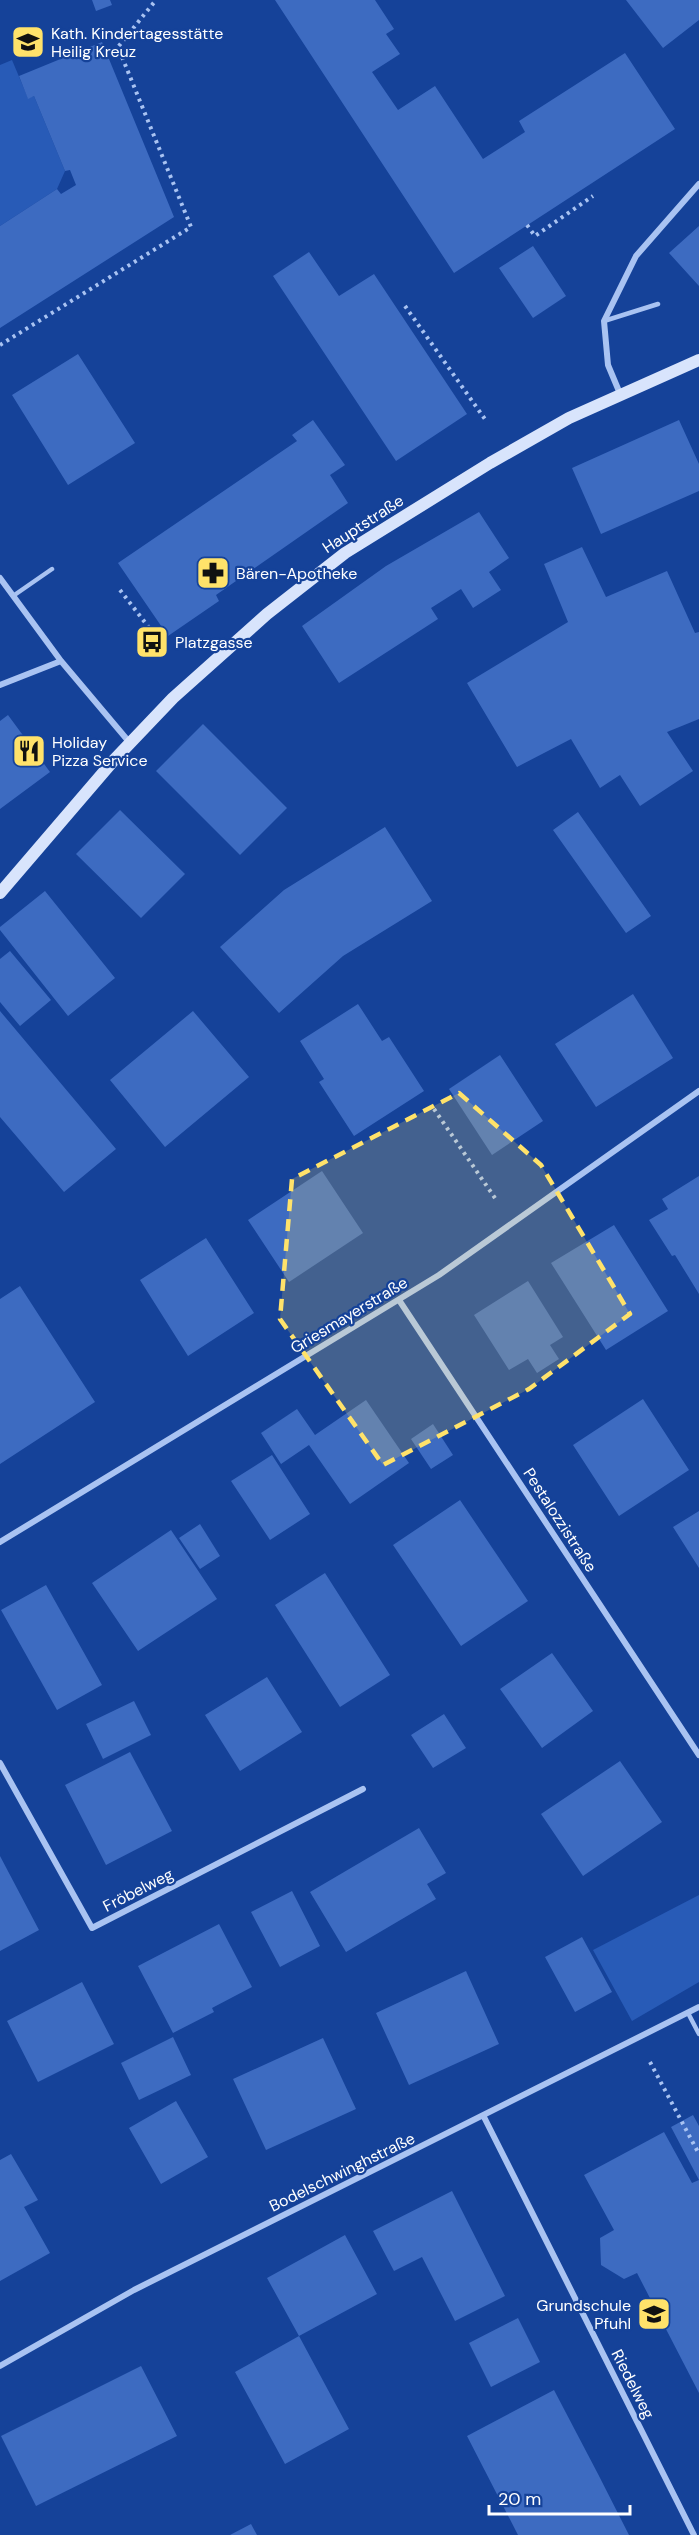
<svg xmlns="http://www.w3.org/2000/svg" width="699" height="2535" font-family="'DM Sans',sans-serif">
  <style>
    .green { fill: #285bb7 }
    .building { fill: #3d6bc1 }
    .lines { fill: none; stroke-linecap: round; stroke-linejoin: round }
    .path { stroke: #a9c3f2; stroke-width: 4; stroke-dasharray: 3 4.5; stroke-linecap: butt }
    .lane { stroke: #a9c3f2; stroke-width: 4.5 }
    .street { stroke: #a9c3f2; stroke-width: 6 }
    .secondary { stroke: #d8e4fc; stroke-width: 12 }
    .marked { fill: #ffe26a; fill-opacity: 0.2; stroke: #ffe26a; stroke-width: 4.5; stroke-dasharray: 12 8; stroke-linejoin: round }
    .labels { text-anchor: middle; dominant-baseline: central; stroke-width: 4.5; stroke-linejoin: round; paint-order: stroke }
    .poi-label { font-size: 16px; fill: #fff; stroke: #154299; text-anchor: start }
    .street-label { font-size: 16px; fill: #fff; stroke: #154299 }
  </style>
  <rect width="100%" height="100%" fill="#154299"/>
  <!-- green -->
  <path class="green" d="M12 60 28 98 34 96 65 171 57 189 0 226V65Z
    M699 1895V1982L632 2021 593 1950Z"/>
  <!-- building -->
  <path class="building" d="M92 0H110L112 5 96 11Z
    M275 0H375L394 29 386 34 400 54 372 72 398 110 435 86 483 159 525 132 519 121 625 53 675 129 454 273Z
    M626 0H699V20L663 48Z
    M102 42 174 217 0 328V226L57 189 61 194 76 185 70 170 65 171 34 96 28 99 19 76Z
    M699 226V286L669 253Z
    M533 246 566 296 533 318 499 268Z
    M309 252 339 296 374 274 467 414 396 461 273 276Z
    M78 354 135 443 68 485 12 395Z
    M313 420 345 465 330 475 348 503 216 595 219 601 168 636 118 563 297 441 292 435Z
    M679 420 699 464V491L601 534 572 468Z
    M479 512 509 558 489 572 501 590 473 608 461 589 431 608 438 619 339 683 302 626 386 566Z
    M582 547 606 597 667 571 695 633 699 632V719L667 732 693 771 640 806 620 775 600 788 571 739 517 767 467 683 568 622 544 564Z
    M8 715 50 772 0 809V721Z
    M203 724 287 808 240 855 156 771Z
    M120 810 185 874 141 918 76 854Z
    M578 812 651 916 626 933 553 830Z
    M385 827 432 901 343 956 279 1013 220 947 284 890Z
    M45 891 115 978 68 1016 0 930V927Z
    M10 951 51 1000 20 1026 0 1002V959Z
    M633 994 673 1058 596 1107 555 1044Z
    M358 1004 382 1041 389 1037 424 1091 354 1136 319 1082 324 1079 300 1041Z
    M0 1011 116 1149 64 1192 0 1117Z
    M193 1011 249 1077 165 1147 110 1080Z
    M500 1055 543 1121 492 1155 449 1089Z
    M322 1171 363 1233 289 1282 248 1220Z
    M699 1176V1294L675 1255 672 1256 649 1220 668 1209 662 1199Z
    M614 1225 668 1311 606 1350 551 1263Z
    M206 1238 254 1313 188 1356 140 1280Z
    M528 1281 563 1337 550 1345 559 1359 537 1373 528 1359 509 1370 474 1315Z
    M20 1286 95 1402 0 1464V1299Z
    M643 1399 689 1470 619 1516 573 1445Z
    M366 1400 409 1463 350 1504 309 1445 281 1464 261 1433 297 1409 315 1435Z
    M433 1424 453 1455 431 1469 411 1439Z
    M272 1455 310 1514 270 1540 231 1481Z
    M460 1500 528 1601 461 1646 393 1545Z
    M699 1511V1568L673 1527Z
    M200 1524 220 1556 200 1569 179 1538Z
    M171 1530 217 1599 138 1651 92 1583Z
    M325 1573 390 1675 340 1707 275 1605Z
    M46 1585 102 1685 57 1710 1 1610Z
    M552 1653 593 1711 542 1748 500 1689Z
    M267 1677 302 1732 240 1771 205 1715Z
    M134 1701 151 1735 103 1759 86 1724Z
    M444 1714 466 1748 433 1768 411 1735Z
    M130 1752 172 1831 106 1865 65 1785Z
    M620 1761 662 1822 583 1876 541 1814Z
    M419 1828 446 1873 427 1884 436 1899 346 1952 310 1892Z
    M0 1856 39 1930 0 1951Z
    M292 1891 320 1946 280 1967 251 1912Z
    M219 1924 252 1987 212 2008 214 2012 173 2033 138 1966Z
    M582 1937 612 1992 575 2012 545 1957Z
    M466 1971 499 2044 409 2085 376 2013Z
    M82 1982 114 2044 38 2082 7 2021Z
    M173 2037 191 2075 139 2100 121 2063Z
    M323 2038 356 2109 266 2150 233 2079Z
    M176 2101 208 2157 161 2184 129 2128Z
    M693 2115 699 2126V2393L637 2273 624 2279 601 2265 600 2238 614 2230 584 2175 664 2132 692 2183 699 2180 671 2127Z
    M11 2154 38 2200 24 2207 50 2253 0 2281V2160Z
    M452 2191 505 2296 455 2321 422 2257 394 2271 373 2231Z
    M345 2235 377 2294 299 2336 267 2278Z
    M518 2318 540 2362 491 2387 469 2343Z
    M299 2336 349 2429 285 2464 235 2372Z
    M141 2366 177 2436 36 2506 1 2436Z
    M554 2390 598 2474 629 2535H518L467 2436Z
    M251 2524 257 2535H230Z"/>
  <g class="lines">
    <!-- path -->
    <path class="path" d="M527 225 535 236 593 196
      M405 306 487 422
      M0 345 191 227 118 47 156 0
      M120 590 157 638
      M434 1109 497 1201
      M650 2062 699 2154"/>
    <!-- lane -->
    <path class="lane" d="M604 321 658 304
      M13 596 52 569
      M688 2013 699 2034"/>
    <!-- street -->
    <path class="street" d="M621 396 608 365 604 321 636 256 699 184
      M0 578 61 661 130 743
      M0 685 61 661
      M399 1300 699 1755
      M0 1542 439 1275 699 1091
      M0 1763 92 1928 363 1789
      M484 2117 694 2535
      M0 2366 134 2290 699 2007"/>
    <!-- secondary -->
    <path class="secondary" d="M0 893 114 760 173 698 267 614 345 553 490 463 569 418 699 360"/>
  </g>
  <!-- marked area -->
  <path class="marked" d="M459 1093 541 1165 630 1314 529 1389 383 1465 280 1319 292 1179Z"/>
  <!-- icons -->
  <defs>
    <g id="school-square" transform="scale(1.725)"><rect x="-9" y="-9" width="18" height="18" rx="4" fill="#ffe26a" stroke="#154299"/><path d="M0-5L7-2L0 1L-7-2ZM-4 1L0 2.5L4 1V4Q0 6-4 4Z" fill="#111"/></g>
    <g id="pharmacy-square" transform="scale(1.725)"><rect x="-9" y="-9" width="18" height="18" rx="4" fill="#ffe26a" stroke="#154299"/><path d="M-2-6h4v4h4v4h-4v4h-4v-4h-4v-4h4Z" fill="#111"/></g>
    <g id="bus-square" transform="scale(1.725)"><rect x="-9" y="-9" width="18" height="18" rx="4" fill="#ffe26a" stroke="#154299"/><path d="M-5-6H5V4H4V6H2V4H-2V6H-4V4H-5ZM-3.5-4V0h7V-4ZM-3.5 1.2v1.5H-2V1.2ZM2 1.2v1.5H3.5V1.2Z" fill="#111"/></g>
    <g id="restaurant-square" transform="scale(1.725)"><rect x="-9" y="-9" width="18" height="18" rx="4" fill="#ffe26a" stroke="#154299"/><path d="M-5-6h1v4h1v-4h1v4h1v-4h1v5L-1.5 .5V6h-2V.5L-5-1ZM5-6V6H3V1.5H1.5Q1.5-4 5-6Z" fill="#111"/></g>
  </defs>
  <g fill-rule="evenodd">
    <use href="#school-square" x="28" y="42"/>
    <use href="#pharmacy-square" x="213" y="573"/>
    <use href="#bus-square" x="152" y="642"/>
    <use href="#restaurant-square" x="29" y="751"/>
    <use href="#school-square" x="654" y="2314"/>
  </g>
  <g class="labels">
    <!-- poi labels -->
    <g class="poi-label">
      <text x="51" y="33">Kath. Kindertagesstätte<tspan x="51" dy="18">Heilig Kreuz</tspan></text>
      <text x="236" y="573">Bären-Apotheke</text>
      <text x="175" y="642">Platzgasse</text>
      <text x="52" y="742">Holiday<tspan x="52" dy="18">Pizza Service</tspan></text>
      <text x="631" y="2305" text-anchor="end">Grundschule<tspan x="631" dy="18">Pfuhl</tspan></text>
    </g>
    <!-- street labels -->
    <g class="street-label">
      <text transform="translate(363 524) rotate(-33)">Hauptstraße</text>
      <text transform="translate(349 1315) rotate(-31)">Griesmayerstraße</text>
      <text transform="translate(560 1520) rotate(57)">Pestalozzistraße</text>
      <text transform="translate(138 1890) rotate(-27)">Fröbelweg</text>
      <text transform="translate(342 2172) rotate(-26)">Bodelschwinghstraße</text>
      <text transform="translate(633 2384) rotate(63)">Riedelweg</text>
    </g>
  </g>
  <!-- scale -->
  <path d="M489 2505v9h141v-9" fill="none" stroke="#ffffff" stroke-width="3"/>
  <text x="498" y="2505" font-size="18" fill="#ffffff" stroke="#154299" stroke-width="4.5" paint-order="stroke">20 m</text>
</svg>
